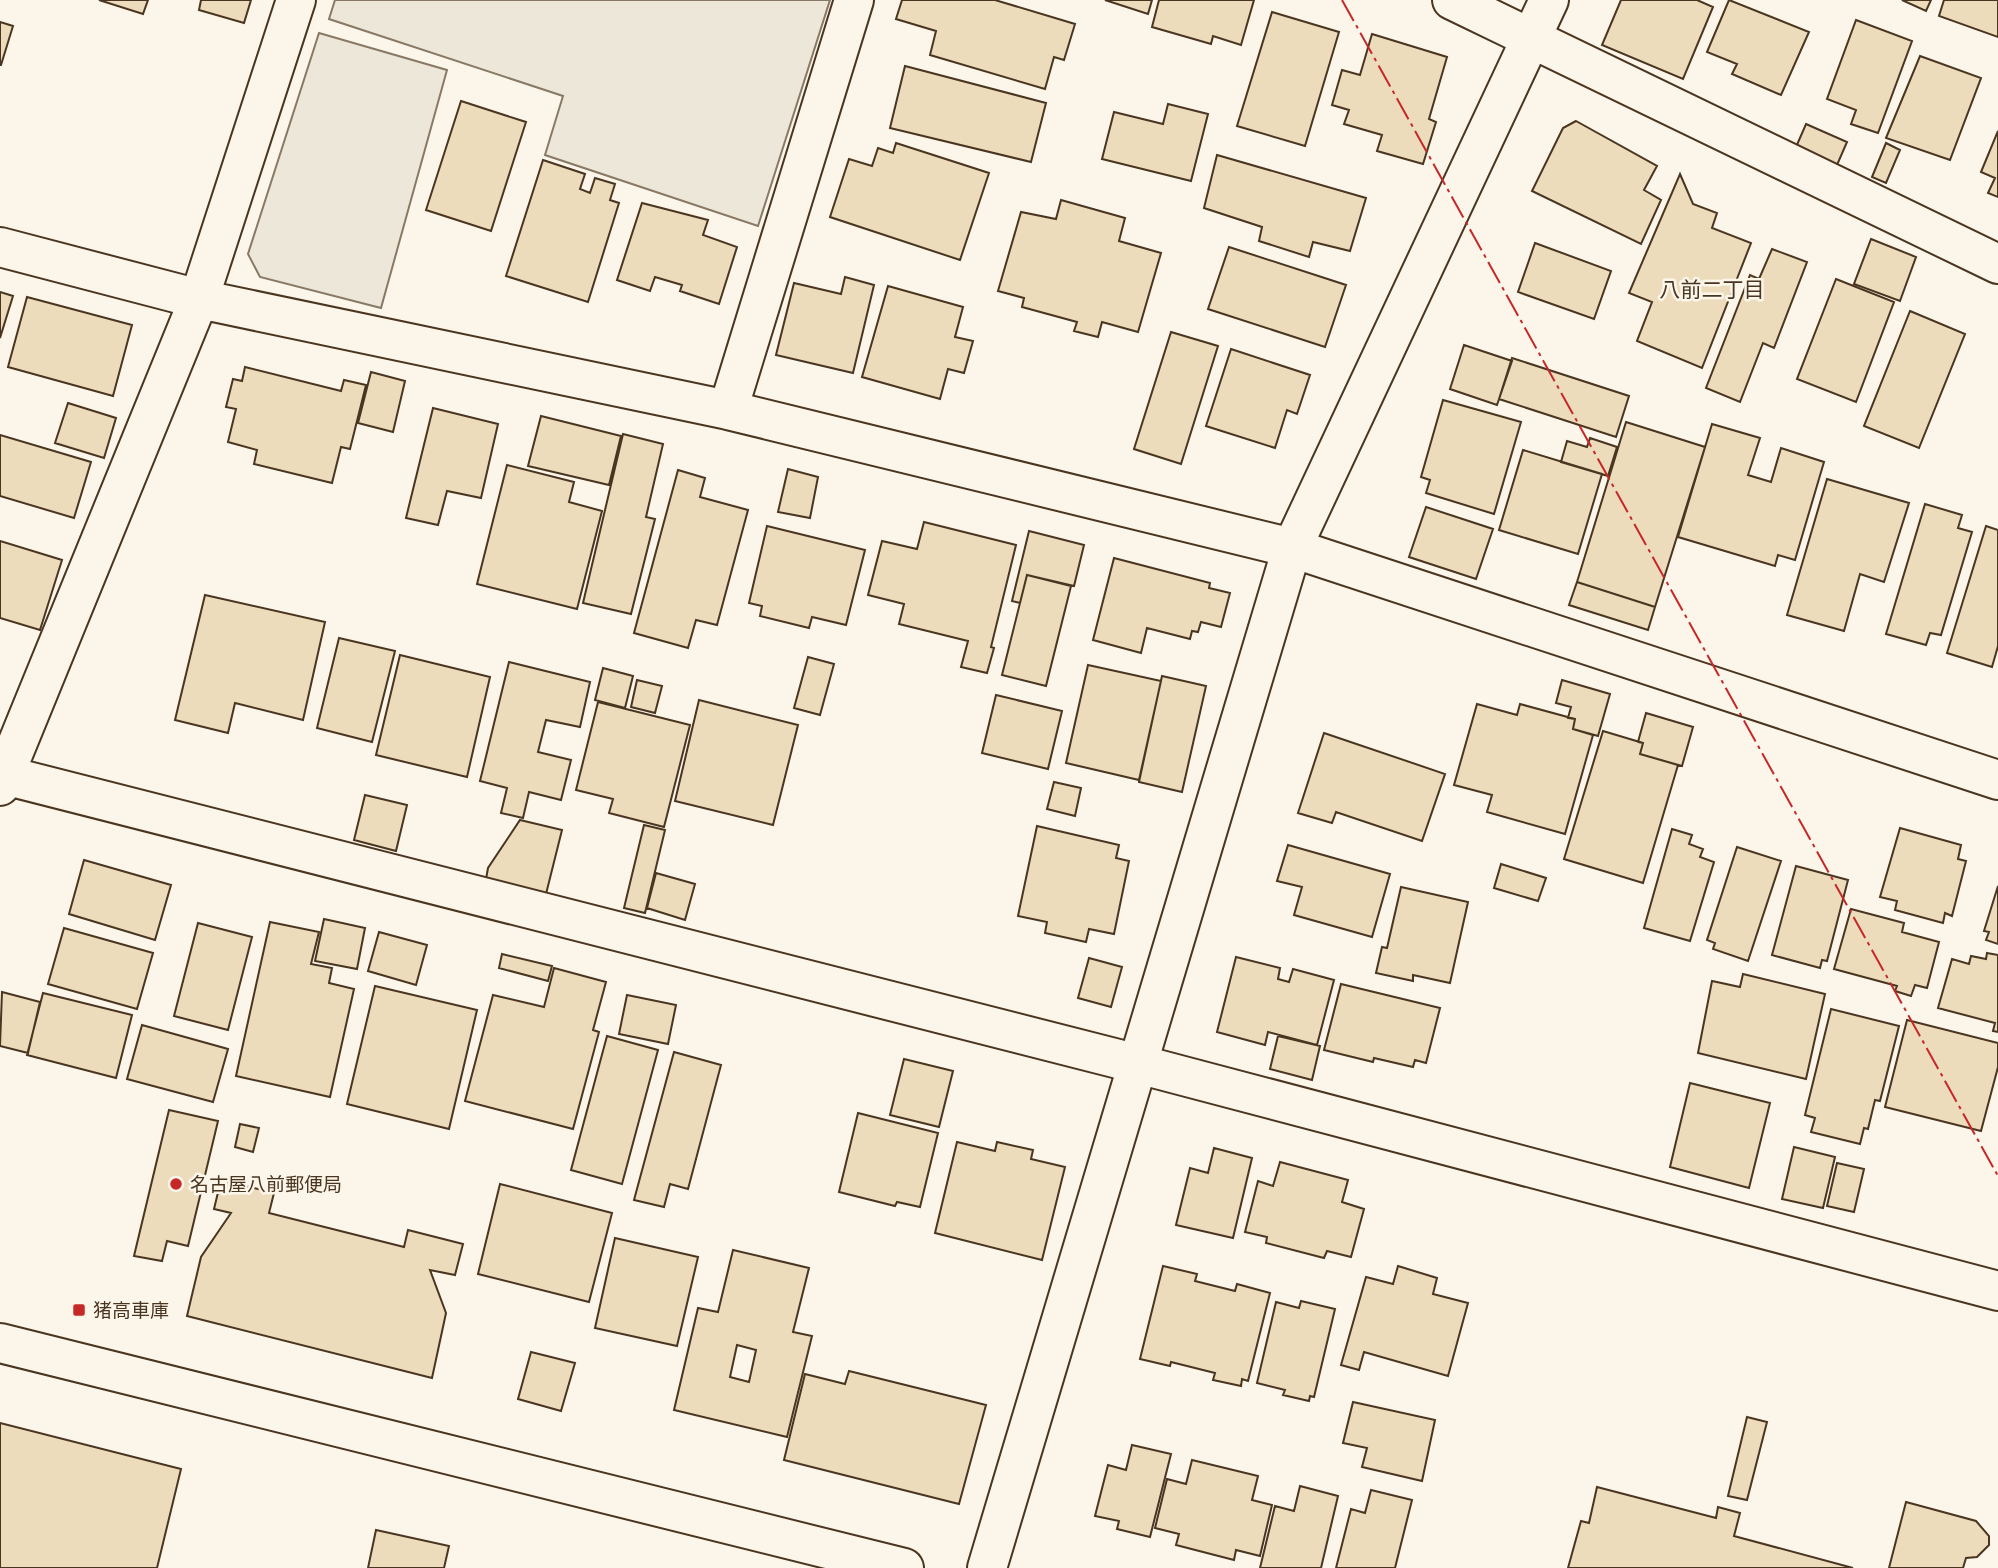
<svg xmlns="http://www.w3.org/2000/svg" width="1998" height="1568" font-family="'Open Sans','Noto Sans JP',sans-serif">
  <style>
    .parking { fill: #ede7d9; stroke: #887966; stroke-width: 2 }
    .building { fill: #ecdcbc; stroke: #4a3520; stroke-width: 2; fill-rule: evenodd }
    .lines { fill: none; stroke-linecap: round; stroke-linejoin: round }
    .minor-casing { stroke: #4a3520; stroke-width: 42 }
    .tertiary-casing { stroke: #4a3520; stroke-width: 42 }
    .minor { stroke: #fbf6e9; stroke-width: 38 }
    .tertiary { stroke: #fbf6e9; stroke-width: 38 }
    .power { stroke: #c62828; stroke-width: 2; stroke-dasharray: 24 5 3.5 5; stroke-linecap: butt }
    .poi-dot { fill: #c62828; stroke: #fbf6e9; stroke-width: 2.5 }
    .labels { text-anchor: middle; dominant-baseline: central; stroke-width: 5; stroke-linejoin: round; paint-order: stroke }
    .poi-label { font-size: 19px; fill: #4a3520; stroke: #fbf6e9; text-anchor: start }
    .neighbourhood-label { font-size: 21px; fill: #4a3520; stroke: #fbf6e9 }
  </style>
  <rect width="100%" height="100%" fill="#fbf6e9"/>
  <!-- parking -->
  <path class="parking" d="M335 0H830L758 226 545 155 563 96 329 19Z
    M319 33 447 70 381 308 260 277 248 254Z"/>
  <!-- building -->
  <path class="building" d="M99 0H148L143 14Z
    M201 0H251L244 23 199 10Z
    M902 0H995L1075 24 1064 60 1054 57 1045 89 930 55 936 31 896 19Z
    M1105 0H1152L1148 14Z
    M1159 0H1254L1241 45 1213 36 1211 44 1152 27Z
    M1621 0H1697L1713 7 1683 79 1602 45Z
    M1729 0 1809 32 1781 95 1732 74 1737 64 1707 52Z
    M1902 0H1931L1926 11Z
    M1944 0H1998V37L1939 16Z
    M1272 12 1339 32 1305 146 1237 126Z
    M1856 20 1912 41 1878 133 1851 124 1856 110 1827 99Z
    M0 22 13 26 1 65H0Z
    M1372 34 1447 57 1429 119 1436 122 1423 164 1377 151 1382 135 1344 124 1349 110 1332 105 1342 70 1360 75Z
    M1920 56 1981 78 1950 160 1886 138Z
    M905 66 1046 103 1031 162 890 128Z
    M461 101 526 122 491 231 426 210Z
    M1168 104 1208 114 1191 181 1102 159 1114 112 1163 124Z
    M1576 121 1657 166 1644 190 1661 200 1641 244 1532 191 1563 128Z
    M1806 124 1847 142 1837 165 1796 147Z
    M1998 131V197L1988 193 1995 178 1981 172Z
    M896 143 989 173 960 260 830 217 849 159 872 166 878 148 893 153Z
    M1886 143 1900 150 1886 183 1872 177Z
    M1217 155 1366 198 1350 251 1313 242 1309 257 1259 241 1262 227 1204 208Z
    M543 160 585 174 580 189 590 193 595 178 615 184 610 200 619 203 588 302 506 276Z
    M1680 174 1693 204 1717 213 1712 228 1751 243 1702 368 1637 341 1652 302 1629 293Z
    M1061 200 1125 218 1119 241 1161 253 1138 332 1102 322 1098 337 1074 331 1077 322 1022 307 1024 298 998 291 1021 212 1056 219Z
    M642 203 708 220 703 235 737 247 719 304 680 291 682 285 655 277 650 291 617 280Z
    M1871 239 1916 257 1900 301 1854 284Z
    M1535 243 1611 271 1594 319 1518 292Z
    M1229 247 1346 285 1325 347 1208 309Z
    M1772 249 1807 262 1774 348 1763 343 1740 402 1706 388 1750 275 1759 279Z
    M845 277 874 285 853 373 776 355 794 283 841 294Z
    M1836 279 1894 302 1856 402 1797 379Z
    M888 286 963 307 955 337 973 341 964 373 948 369 940 399 862 377Z
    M0 292 13 296 0 338Z
    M27 297 132 325 113 396 8 367Z
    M1910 311 1965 334 1919 448 1864 426Z
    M1171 332 1218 346 1181 464 1134 449Z
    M1464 345 1512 361 1497 405 1450 389Z
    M1231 349 1310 375 1297 414 1287 410 1275 448 1206 426Z
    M1512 358 1629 396 1616 437 1499 399Z
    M245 367 341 391 344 380 366 385 350 449 341 447 332 483 254 464 257 450 228 442 236 409 226 407 233 379 242 381Z
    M371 372 405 381 393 432 358 423Z
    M1443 400 1521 422 1494 514 1426 493 1430 480 1421 477Z
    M68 403 116 418 104 458 55 443Z
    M433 408 498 424 481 498 447 491 438 525 406 518Z
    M541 416 621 436 609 485 528 466Z
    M1626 422 1705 447 1655 607 1577 582Z
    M1712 424 1760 438 1748 475 1771 482 1781 448 1824 462 1795 560 1778 555 1775 566 1678 537Z
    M623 434 663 444 646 517 655 519 631 614 583 603Z
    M0 435 91 462 74 518 0 496Z
    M1590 438 1617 447 1608 476 1561 462 1567 441 1587 447Z
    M1523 450 1602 474 1578 554 1499 530Z
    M507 465 574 482 569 502 602 511 577 609 477 584Z
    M788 469 818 477 810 518 778 512Z
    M678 470 705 478 700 497 748 510 717 625 696 620 688 648 634 633Z
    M1827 479 1909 503 1884 582 1860 574 1844 631 1787 615Z
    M1925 504 1962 515 1958 528 1972 532 1941 635 1930 633 1926 645 1886 634Z
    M1426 507 1493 529 1476 579 1409 557Z
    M924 522 1016 545 991 647 994 648 987 673 961 667 968 641 899 624 904 604 868 595 882 541 917 549Z
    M767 526 865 550 846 625 812 617 809 628 760 616 762 606 749 603Z
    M1986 526 1998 530V646L1992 667 1947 653Z
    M1029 531 1084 545 1074 586 1027 575 1020 603 1012 601Z
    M0 541 62 560 40 630 0 618Z
    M1114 558 1210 583 1209 588 1230 593 1221 627 1201 622 1198 632 1192 631 1190 639 1147 628 1141 653 1093 640Z
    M1027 575 1071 586 1046 686 1002 675Z
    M1577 582 1655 607 1648 630 1569 605Z
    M205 595 325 622 303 720 235 703 228 733 175 720Z
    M339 638 395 651 372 742 317 728Z
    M400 655 490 677 467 777 376 755Z
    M808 657 834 664 820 715 794 708Z
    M509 662 590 682 580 727 546 720 538 752 571 760 561 800 529 792 523 818 501 813 507 788 480 781Z
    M1088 665 1161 681 1139 780 1066 763Z
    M603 668 633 676 625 708 595 700Z
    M1162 676 1206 686 1182 792 1139 782Z
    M637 680 662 686 655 713 631 707Z
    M1562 680 1610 694 1598 736 1573 729 1575 719 1568 718 1571 707 1556 703Z
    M996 695 1062 711 1048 769 982 753Z
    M699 700 798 725 773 825 675 801Z
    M598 702 690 725 664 827 609 813 613 799 576 790Z
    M1477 704 1517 715 1520 704 1575 719 1573 729 1593 735 1565 834 1487 812 1492 795 1454 785Z
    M1646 713 1693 727 1682 766 1640 754 1643 743 1638 742Z
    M1603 731 1643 743 1640 754 1678 765 1643 883 1564 859Z
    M1324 733 1445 774 1422 841 1336 812 1332 823 1298 813Z
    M1054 782 1081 788 1075 816 1047 809Z
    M365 795 407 805 396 851 354 840Z
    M520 820 562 830 546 894 486 879 488 868Z
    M644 825 665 830 645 913 624 908Z
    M1037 826 1119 845 1116 858 1129 861 1114 934 1089 929 1086 942 1045 933 1047 922 1018 916Z
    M1900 828 1961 845 1958 859 1966 861 1952 916 1945 913 1943 923 1895 910 1897 901 1880 897Z
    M1672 829 1692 835 1689 844 1703 849 1700 857 1714 862 1690 941 1644 928Z
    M1288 845 1390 874 1372 937 1294 915 1302 887 1277 881Z
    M1737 847 1781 861 1748 961 1713 949 1715 943 1707 940Z
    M84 860 171 885 155 940 69 914Z
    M1501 864 1546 878 1538 901 1494 888Z
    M1796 866 1848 880 1827 961 1822 960 1820 968 1772 955Z
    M656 873 695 884 685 920 647 908Z
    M1998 886V944L1986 940 1989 932 1984 931Z
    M1401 887 1468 902 1450 983 1413 975V981L1376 973 1382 947 1387 948Z
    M1851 909 1904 923 1902 932 1939 942 1927 988 1915 985 1911 996 1895 991 1897 986 1834 969Z
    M324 919 365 928 357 969 315 961Z
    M270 922 319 932 311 964 332 968 329 983 354 989 330 1097 236 1076Z
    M198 923 252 937 228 1030 174 1016Z
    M64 928 153 953 137 1009 48 984Z
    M379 932 427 945 416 985 368 971Z
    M1987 953 1998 955V1032L1993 1031 1995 1023 1938 1008 1952 959 1969 964 1971 956 1986 959Z
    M502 954 552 966 548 981 499 968Z
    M1236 957 1280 968 1278 979 1289 982 1293 969 1334 980 1317 1045 1268 1032 1265 1045 1217 1032Z
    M1089 958 1122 967 1111 1007 1078 998Z
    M554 968 606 982 593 1030 599 1032 573 1129 465 1101 493 995 544 1007Z
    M1743 974 1825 994 1806 1079 1698 1053 1712 981 1740 987Z
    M1341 984 1440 1008 1426 1063 1415 1060 1413 1067 1374 1058 1373 1062 1324 1050Z
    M375 986 477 1010 449 1129 347 1104Z
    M2 992 40 1002 28 1053 0 1046Z
    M43 993 132 1015 116 1078 27 1055Z
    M627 995 676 1005 668 1044 619 1034Z
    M1831 1009 1899 1026 1880 1101 1875 1100 1868 1129 1864 1128 1860 1144 1811 1132 1815 1118 1805 1115Z
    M1907 1020 1998 1043V1067L1981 1131 1885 1107Z
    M142 1025 228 1049 213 1102 127 1079Z
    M607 1036 658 1050 622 1184 571 1170Z
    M1278 1036 1320 1046 1312 1080 1270 1069Z
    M674 1052 721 1065 688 1189 670 1184 664 1207 634 1200Z
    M904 1059 953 1071 939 1127 890 1115Z
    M1690 1083 1770 1103 1749 1188 1670 1167Z
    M169 1110 218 1121 188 1246 167 1241 162 1261 134 1256Z
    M858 1113 938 1133 920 1207 897 1202 895 1206 839 1192Z
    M240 1124 259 1128 253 1152 235 1147Z
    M957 1142 995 1151 997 1142 1033 1150 1031 1159 1065 1167 1042 1260 935 1233Z
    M1794 1147 1835 1157 1823 1208 1782 1199Z
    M1214 1148 1252 1158 1233 1238 1176 1225 1190 1168 1208 1173Z
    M1280 1162 1348 1180 1342 1202 1364 1209 1351 1257 1327 1251 1324 1258 1266 1243 1267 1237 1245 1232 1258 1181 1273 1186Z
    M1837 1163 1864 1169 1854 1212 1827 1206Z
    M221 1180 274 1193 269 1213 404 1247 408 1230 463 1244 455 1275 430 1270 446 1313 432 1378 187 1316 201 1257 231 1213 214 1209Z
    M500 1184 612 1213 589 1302 478 1274Z
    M615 1238 698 1257 677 1346 595 1328Z
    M733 1250 809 1268 793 1332 812 1336 787 1437 674 1410 698 1308 718 1312ZM737 1345 756 1350 749 1382 730 1377Z
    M1163 1266 1197 1274 1195 1281 1235 1291 1237 1284 1270 1293 1248 1381 1242 1379 1241 1386 1213 1380 1215 1373 1171 1362 1170 1366 1140 1359Z
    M1398 1266 1437 1278 1433 1294 1468 1303 1448 1376 1364 1352 1359 1370 1341 1365 1366 1277 1393 1284Z
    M1301 1301 1335 1309 1314 1397 1310 1396 1309 1401 1283 1395 1285 1390 1257 1383 1276 1302 1299 1308Z
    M531 1352 575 1363 561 1411 518 1399Z
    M849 1371 986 1405 959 1504 784 1460 805 1374 845 1384Z
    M1353 1402 1435 1420 1422 1481 1362 1467 1367 1448 1343 1443Z
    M1747 1417 1767 1422 1747 1500 1728 1496Z
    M0 1423 181 1469 157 1568H0Z
    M1132 1445 1171 1454 1150 1537 1117 1529 1119 1521 1095 1516 1108 1465 1126 1470Z
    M1192 1460 1258 1476 1252 1500 1272 1505 1260 1556 1236 1550 1234 1560 1176 1545 1179 1534 1155 1528 1167 1479 1186 1484Z
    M1300 1486 1338 1496 1321 1568H1260L1275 1506 1294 1511Z
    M1597 1487 1716 1518 1718 1507 1740 1513 1734 1536 1853 1568H1568L1581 1521 1589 1523Z
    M1371 1490 1412 1500 1395 1568H1336L1351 1509 1365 1513Z
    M1906 1502 1976 1521 1989 1536V1545L1977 1557 1966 1558 1963 1568H1889Z
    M376 1530 449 1546 444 1568H368Z"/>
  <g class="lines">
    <!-- minor casing -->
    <g class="minor-casing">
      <path id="minor" d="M1452 0 1998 264
        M0 247 199 299 728 410 1292 548 1998 780
        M728 410 854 0
        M4 775 1138 1064 1998 1291
        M0 786 199 299 296 0"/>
    </g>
    <!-- tertiary casing -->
    <g class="tertiary-casing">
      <path id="tertiary" d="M0 1343 904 1568
        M987 1568 1292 548 1549 0"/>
    </g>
    <!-- minor -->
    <use href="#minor" class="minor"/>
    <!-- tertiary -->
    <use href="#tertiary" class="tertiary"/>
    <!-- power -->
    <path class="power" d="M1342 0 1998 1176"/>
  </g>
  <!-- markers -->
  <g class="poi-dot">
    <circle cx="176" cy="1184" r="7"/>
    <rect x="72" y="1303" width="14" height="14" rx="3.5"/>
  </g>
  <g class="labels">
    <!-- poi labels -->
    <g class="poi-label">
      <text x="190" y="1184">名古屋八前郵便局</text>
      <text x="93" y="1310">猪高車庫</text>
    </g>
    <!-- neighbourhood labels -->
    <g class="neighbourhood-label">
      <text x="1712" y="289">八前二丁目</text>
    </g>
  </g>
</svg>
